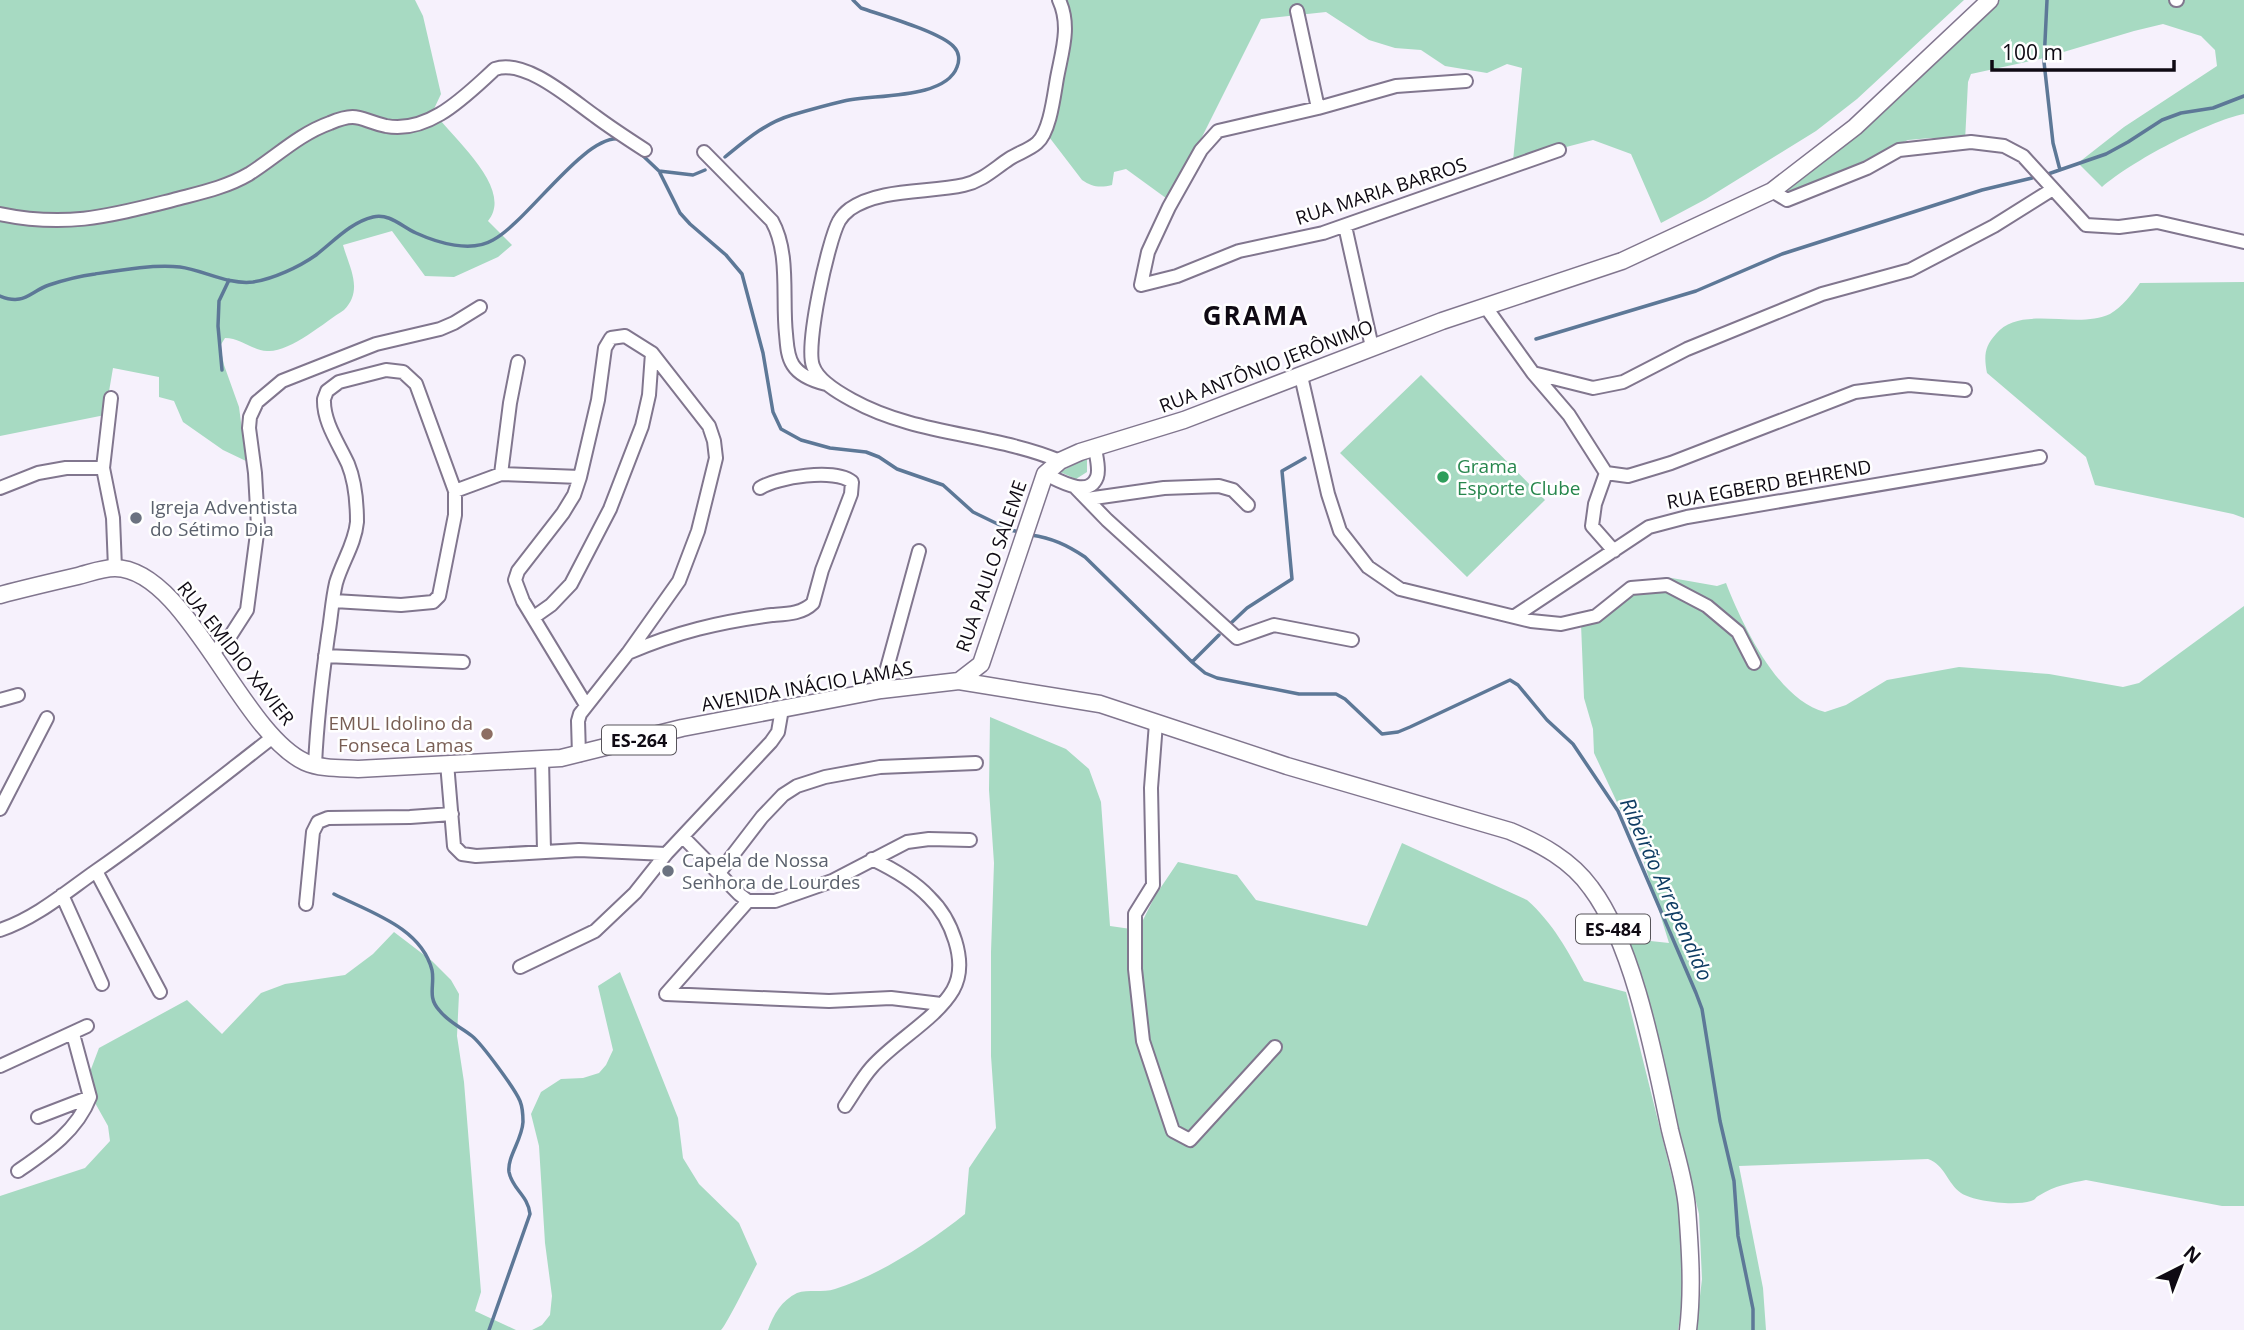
<svg xmlns="http://www.w3.org/2000/svg" width="2244" height="1330" font-family="'Open Sans',sans-serif">
  <style>
    .green { fill: #a7dac2 }
    .lines { fill: none; stroke-linecap: round; stroke-linejoin: round }
    .stream { stroke: #5d7897; stroke-width: 3.5 }
    .minor-casing { stroke: #81768e; stroke-width: 16 }
    .major-casing { stroke: #81768e; stroke-width: 19 }
    .minor { stroke: #fff; stroke-width: 12 }
    .major { stroke: #fff; stroke-width: 16 }
    .leisure-dot { fill: #2e9e5b; stroke: #fff; stroke-width: 2.5 }
    .worship-dot { fill: #6b7280; stroke: #fff; stroke-width: 2.5 }
    .education-dot { fill: #8d6e63; stroke: #fff; stroke-width: 2.5 }
    .labels { text-anchor: middle; dominant-baseline: central; stroke-width: 5; stroke-linejoin: round; paint-order: stroke }
    .shield { fill: #fff; stroke: #57545a; stroke-width: 2 }
    .shield-label { font-size: 18px; font-weight: bold; fill: #0f0a13 }
    .street-label { font-size: 19px; fill: #0f0a13; stroke: #fff }
    .leisure-label { font-size: 19px; fill: #27864d; stroke: #fff; text-anchor: start }
    .worship-label { font-size: 19px; fill: #5b616d; stroke: #fff; text-anchor: start }
    .education-label { font-size: 19px; fill: #785e54; stroke: #fff; text-anchor: end }
    .water-label { font-size: 21px; font-style: italic; fill: #0f3d64; stroke: #fff }
    .district-label { font-size: 26px; font-weight: bold; letter-spacing: 2px; fill: #0f0a13; stroke: #fff }
  </style>
  <rect width="100%" height="100%" fill="#f6f1fc"/>
  <!-- green -->
  <path class="green" d="M0 0H415L423 16 441 94 433 111C451 137 515 188 488 221L512 245 498 257 454 277 425 276 392 231 343 245C349 267 364 290 344 310 325 322 289 353 267 351 252 350 240 338 225 338L220 346 224 365 239 407 246 461 223 450 183 422 174 401 159 397V377L113 368 105 415 0 436Z
    M1065 0H1964L1857 99 1816 131 1706 199 1661 223 1631 154 1593 140 1513 161 1522 68 1507 64 1487 73 1445 66 1421 50 1395 48 1369 40 1326 12 1261 19 1170 201 1126 169 1114 172 1112 185C1100 188 1092 187 1082 180L1046 133Z
    M1994 0H2244V114C2206 122 2132 161 2102 187L2078 163 2124 127 2217 66 2215 50 2201 36 2163 24 2134 31 2040 59 1971 74 1968 82 1965 141 1957 142 1931 138 1908 140 1834 175 1767 201Z
    M2244 282V518L2233 514 2095 485 2086 457 1987 373C1984 357 1984 347 1996 334 2020 304 2077 330 2110 314 2122 307 2132 294 2140 283Z
    M1421 375 1545 500 1467 577 1340 453Z
    M1087 458V472L1076 479 1060 472Z
    M1666 577 1717 586 1726 583C1742 624 1778 701 1825 712L1846 705 1887 680 1959 667 2049 674 2123 687 2139 683 2244 606V1206H2222L2086 1180C2070 1183 2054 1186 2040 1195 2034 1198 2037 1199 2031 1201 2015 1206 1975 1202 1961 1193 1947 1183 1945 1165 1928 1159L1739 1166 1763 1288 1766 1330H1696L1702 1279 1699 1214 1661 1058 1623 938 1669 943 1642 856 1594 753 1593 729 1584 698 1581 624 1654 580Z
    M990 717 1066 749 1089 769 1101 802 1110 926 1138 930 1155 896 1178 862 1237 875 1256 900 1367 926 1402 843 1527 900C1553 923 1568 951 1584 981L1626 992 1682 1217C1686 1254 1685 1293 1678 1330H768C773 1315 782 1300 797 1293 808 1289 823 1293 835 1289 878 1276 930 1242 965 1214L969 1168 996 1128 991 1056V952L994 863 989 790Z
    M394 932 432 961 451 980 459 994 457 1036 464 1082 481 1292 475 1311 516 1330H0V1196L85 1168 110 1141 108 1126 85 1085 99 1048 187 1000 222 1034 261 993 285 984 345 975 373 954Z
    M620 972 678 1118 683 1158 699 1184 739 1223 757 1264C751 1275 726 1326 721 1330H532L542 1325 550 1315 552 1296 545 1243 539 1146 531 1114 541 1092 561 1079 583 1078 599 1073 606 1065 613 1050 598 986Z"/>
  <g class="lines">
    <!-- stream -->
    <path class="stream" d="M2047 0 2044 62 2053 143 2060 170
      M640 153 659 171 680 213 690 224 726 255 742 274 763 353 773 412 781 429 801 440 830 448 866 452 879 457 897 469 943 485 973 512 1010 530 1020 532
      M725 157C746 140 765 123 792 115 809 110 827 105 844 101 872 94 945 100 957 67 960 60 959 52 954 47 941 32 881 15 861 8L853 0
      M659 171 693 175 705 170
      M2048 174 2106 154 2128 142 2162 120 2181 113 2213 108 2244 96
      M0 296C24 306 29 292 49 285 64 280 80 276 95 274 120 270 155 264 180 267 203 270 228 285 253 282 273 279 299 267 316 255 333 242 351 222 373 217 390 213 402 227 416 233 438 243 471 253 493 240 527 222 584 135 619 139
      M1536 339 1696 291 1782 254 1982 190 2032 178
      M222 370 218 326 219 301 229 280
      M1031 535C1052 538 1067 545 1085 557L1192 662 1205 673 1217 678 1299 694H1336L1345 699 1382 734 1398 732 1410 727 1510 680 1518 685 1547 720 1573 744 1618 811 1696 993 1702 1009 1720 1121 1734 1181 1738 1236 1753 1309V1330
      M1230 624 1247 608 1292 579 1282 471 1305 458
      M1192 662 1219 635
      M334 894C369 912 421 927 432 970 435 985 427 997 439 1010 448 1022 461 1027 472 1036 482 1044 515 1089 520 1101 522 1106 523 1116 523 1122 522 1140 507 1157 509 1172 512 1189 528 1195 530 1214L489 1330"/>
    <!-- minor casing -->
    <g class="minor-casing">
      <path id="minor" d="M1059 0C1071 26 1062 51 1057 78 1054 95 1050 132 1037 143 1029 150 1018 153 1009 159 994 169 982 181 964 185 929 193 880 188 850 209 846 212 842 216 839 221 828 241 805 346 813 366 818 381 839 393 852 400 917 436 993 433 1060 461
        M2176 0H2177
        M1297 11 1318 108
        M1466 81 1396 86 1318 108 1218 131 1201 150 1169 207 1148 252 1141 285 1177 276 1239 251 1323 233 1559 150
        M704 152 772 221C790 253 782 298 786 334 787 344 787 356 793 365 800 376 814 381 826 384
        M1772 191 1787 200 1867 168 1899 150 1971 142 2004 146 2023 156 2086 225 2119 227 2157 222 2244 242
        M0 214C67 228 109 216 173 200 199 193 225 188 249 174 276 157 299 134 330 123 359 111 359 120 386 126 430 134 466 95 495 69 525 58 572 100 595 116 611 128 628 139 645 150
        M1345 226 1372 347
        M1485 306 1533 373 1569 415 1606 473 1595 504 1592 526 1614 551
        M1533 373 1593 388 1623 382 1687 349 1822 294 1910 270 1994 226 2053 189
        M1301 376 1328 494 1340 531 1368 567 1400 589 1531 621 1561 624 1596 616 1631 588 1667 585 1707 606 1738 632 1754 663
        M111 398 103 468 113 518 115 568
        M1606 473 1628 476 1671 463 1855 392 1909 385 1965 390
        M501 474 510 403 518 362
        M1045 474C1058 480 1089 499 1097 477 1100 469 1096 456 1095 448
        M1075 487 1107 520 1237 638 1274 625 1352 640
        M0 488 38 473 66 468H103
        M455 491 501 474 580 477
        M1087 499 1164 488 1219 486 1233 490 1248 505
        M1515 616 1649 527 1687 517 2040 457
        M534 617 551 605 571 584 610 509 642 426 649 395 652 353
        M212 653 229 638 247 610 258 526 255 473 249 428 250 417 257 402 282 381 376 344 440 329 454 323 480 307
        M628 653C677 632 719 622 772 615 786 614 802 614 813 603L822 570 851 494 852 482C835 468 777 477 760 488
        M325 656 463 662
        M881 690 919 551
        M0 700 18 695
        M1156 723 1151 788 1153 885 1135 914V969L1143 1041 1173 1131 1190 1140 1275 1047
        M579 755 578 721 580 714 628 653 679 581 698 531 716 458 714 441 709 426 652 353 625 336 611 338 605 348 598 400 580 477 574 495 563 513 518 571 515 580 523 601 586 705
        M542 759 544 851
        M447 763 454 846 462 854 476 856 579 850 666 854
        M315 765C317 721 322 679 328 636 331 619 332 600 336 583 342 562 355 544 357 522 357 504 355 481 348 464 339 444 323 422 324 399L327 391 339 382 386 370 403 372 416 384 455 491V515L439 596 433 602 401 605 334 601
        M0 809 47 718
        M683 837 739 894 748 901H775L832 881 907 842 929 839 970 840
        M96 871 160 992
        M719 873 762 817 783 795 797 786 825 777 880 767 976 763
        M62 895 102 984
        M748 901 666 994 829 1001 891 998 941 1004
        M306 904 313 832 318 822 328 818 410 817 452 814
        M0 930C36 918 66 892 96 871 157 829 215 782 273 737
        M520 967 595 931 635 893 666 854 771 742 778 732 782 709
        M0 1066 87 1026
        M845 1106C854 1093 862 1078 872 1067 895 1041 936 1019 953 990 969 962 951 918 929 897 913 880 893 869 872 859
        M38 1117 90 1097
        M18 1171C47 1151 77 1131 90 1097L73 1034"/>
    </g>
    <!-- major casing -->
    <g class="major-casing">
      <path id="major" d="M0 595C26 588 52 582 78 576 90 573 102 568 115 568 187 569 240 732 305 762 321 769 341 768 358 769L561 758 682 728 881 690 959 681 1100 704 1287 766 1510 831C1541 844 1571 860 1591 888 1634 945 1655 1060 1670 1130 1676 1155 1685 1182 1687 1208 1690 1248 1693 1290 1688 1330
        M959 681 981 664 1045 474 1060 461 1080 452 1184 420 1442 321 1622 261 1772 191 1855 127 1990 0"/>
    </g>
    <!-- minor -->
    <use href="#minor" class="minor"/>
    <!-- major -->
    <use href="#major" class="major"/>
  </g>
  <!-- markers -->
  <circle class="leisure-dot" cx="1443" cy="477" r="7"/>
  <g class="worship-dot">
    <circle cx="136" cy="518" r="7"/>
    <circle cx="668" cy="871" r="7"/>
  </g>
  <circle class="education-dot" cx="487" cy="734" r="7"/>
  <g class="labels">
    <!-- shield labels -->
    <g class="shield">
      <rect x="602" y="725.5" width="74" height="29" rx="5"/>
      <rect x="1576" y="914.5" width="74" height="29" rx="5"/>
    </g>
    <g class="shield-label">
      <text x="639" y="740">ES-264</text>
      <text x="1613" y="929">ES-484</text>
    </g>
    <!-- street labels -->
    <g class="street-label">
      <text transform="translate(1381 191) rotate(-18)">RUA MARIA BARROS</text>
      <text transform="translate(1266 366) rotate(-21)">RUA ANTÔNIO JERÔNIMO</text>
      <text transform="translate(1769 484) rotate(-10)">RUA EGBERD BEHREND</text>
      <text transform="translate(991 566) rotate(-71)">RUA PAULO SALEME</text>
      <text transform="translate(236 653) rotate(52)">RUA EMIDIO XAVIER</text>
      <text transform="translate(807 686) rotate(-10)">AVENIDA INÁCIO LAMAS</text>
    </g>
    <!-- leisure labels -->
    <g class="leisure-label">
      <text x="1457" y="466">Grama<tspan x="1457" dy="22">Esporte Clube</tspan></text>
    </g>
    <!-- worship labels -->
    <g class="worship-label">
      <text x="150" y="507">Igreja Adventista<tspan x="150" dy="22">do Sétimo Dia</tspan></text>
      <text x="682" y="860">Capela de Nossa<tspan x="682" dy="22">Senhora de Lourdes</tspan></text>
    </g>
    <!-- education labels -->
    <g class="education-label">
      <text x="473" y="723">EMUL Idolino da<tspan x="473" dy="22">Fonseca Lamas</tspan></text>
    </g>
    <!-- water labels -->
    <g class="water-label">
      <text transform="translate(1667 889) rotate(66)">Ribeirão Arrependido</text>
    </g>
    <!-- district labels -->
    <g class="district-label">
      <text x="1256" y="315">GRAMA</text>
    </g>
  </g>
  <!-- north arrow -->
  <g transform="translate(2181 1267) rotate(42)" stroke="#ffffff" stroke-width="5" paint-order="stroke">
  <path d="M0-5L12 26L0 18L-12 26Z" fill="#0f0a13"/>
  <text y="-10" font-size="19" font-weight="bold" text-anchor="middle" fill="#0f0a13">N</text>
  </g>
  <!-- scale -->
  <path d="M1992 60v10h182v-10" fill="none" stroke="#0f0a13" stroke-width="3.5"/>
  <text x="2002" y="60" font-size="21" fill="#0f0a13" stroke="#ffffff" stroke-width="5" paint-order="stroke">100 m</text>
</svg>
